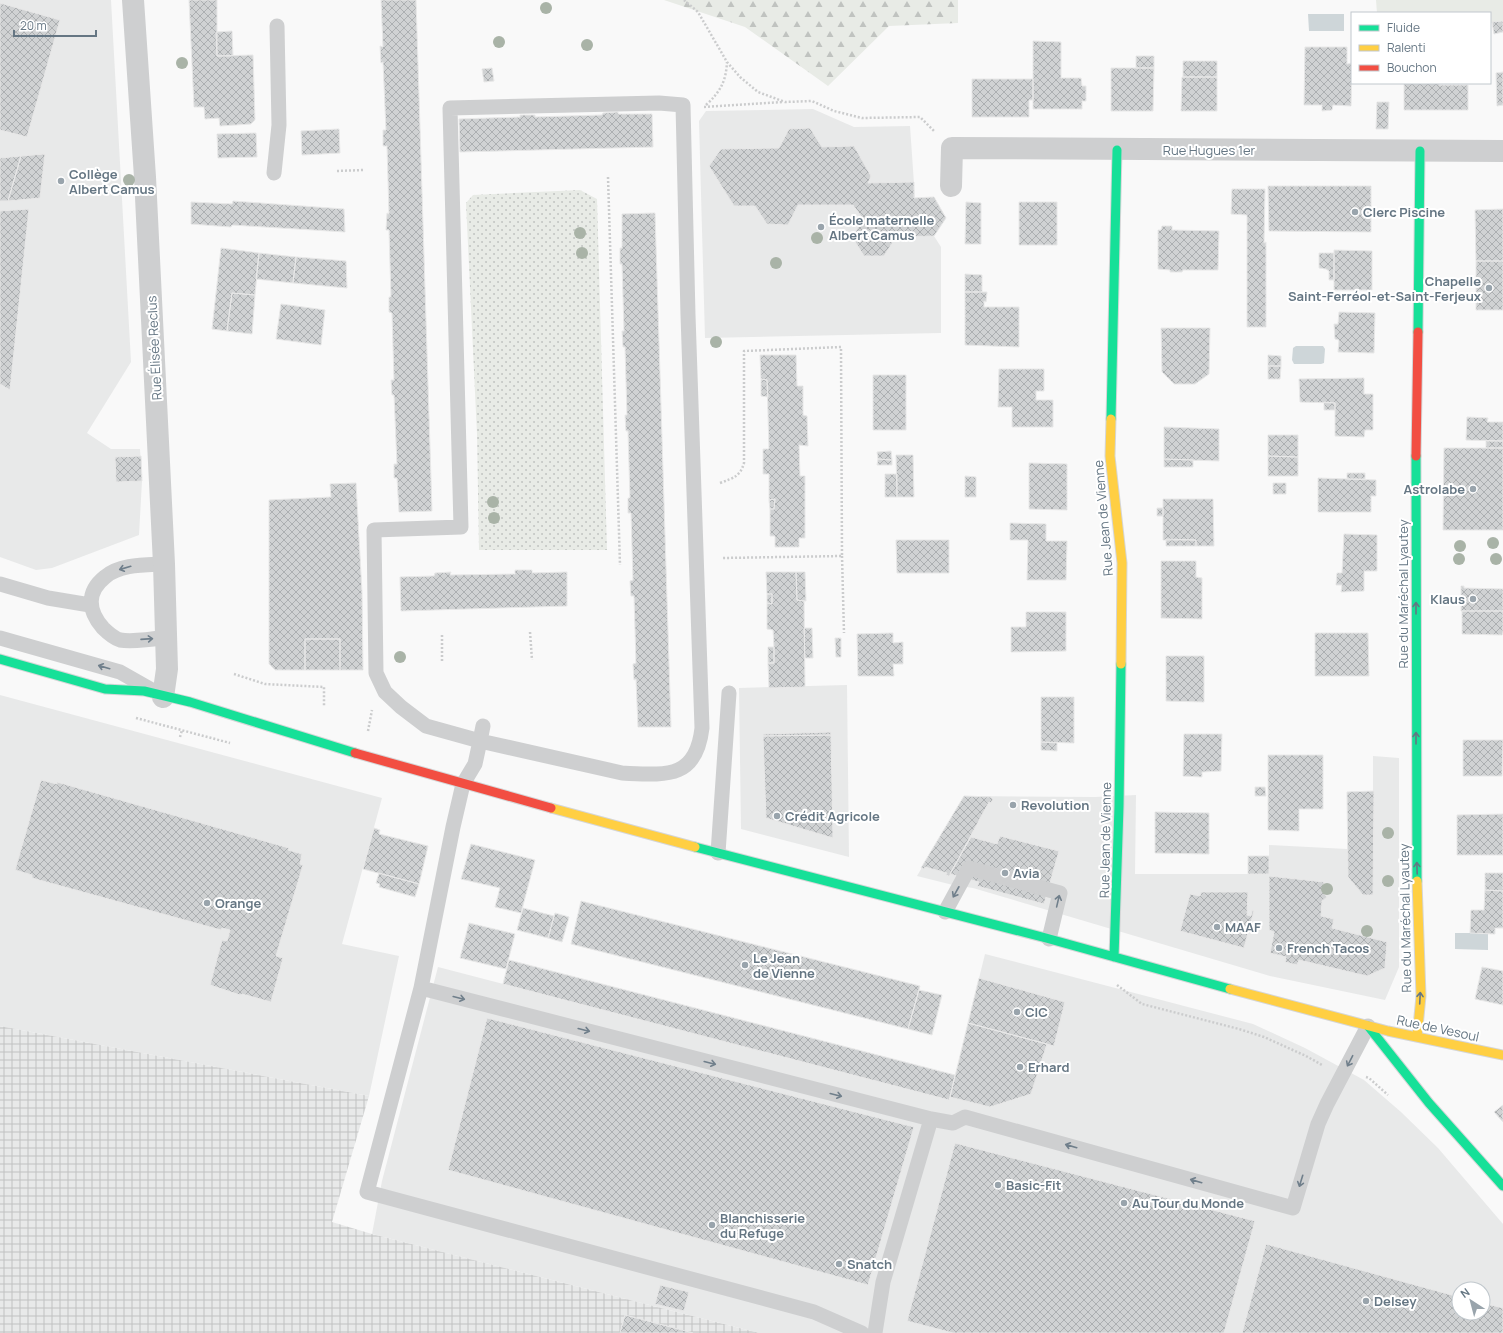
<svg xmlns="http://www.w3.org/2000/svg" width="1503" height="1333" font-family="Manrope,sans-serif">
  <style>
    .built { fill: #e8e9e9; fill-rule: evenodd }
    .industrial { fill: url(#industrial-grid) }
    .grass { fill: #e8ebe6 }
    .forest { fill: url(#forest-firs) }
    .park { fill: url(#park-dots) }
    .water { fill: #ced6d9 }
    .building { fill: url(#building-cross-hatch); stroke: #e8e8e8 }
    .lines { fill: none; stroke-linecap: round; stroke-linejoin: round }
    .fast-casing { stroke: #d5d6d7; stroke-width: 11 }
    .slow-casing { stroke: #d5d6d7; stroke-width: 11 }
    .jam-casing { stroke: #d5d6d7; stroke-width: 11 }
    .path { stroke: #cbcccd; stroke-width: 2.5; stroke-dasharray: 2 2; stroke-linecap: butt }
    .lane { stroke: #cecfd0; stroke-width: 15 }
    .street { stroke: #cecfd0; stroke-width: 22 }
    .fast { stroke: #16e098; stroke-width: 9 }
    .slow { stroke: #ffcf43; stroke-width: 9 }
    .jam { stroke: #f24e42; stroke-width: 9 }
    .tree { fill: #a9b3a7 }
    .oneway { stroke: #707f8b }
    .oneway2 { stroke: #657683 }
    .poi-dot { fill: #99a4ac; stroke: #fff; stroke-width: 1.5 }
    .labels { text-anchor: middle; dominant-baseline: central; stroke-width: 4; stroke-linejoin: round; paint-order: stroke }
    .street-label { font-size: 13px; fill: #657683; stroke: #fff }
    .poi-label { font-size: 13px; font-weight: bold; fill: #657683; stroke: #fff; text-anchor: start }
  </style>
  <defs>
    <pattern id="industrial-grid" width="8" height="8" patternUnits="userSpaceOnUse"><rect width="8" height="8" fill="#e8e9e9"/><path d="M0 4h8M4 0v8" fill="none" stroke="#c0c1c2"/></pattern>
    <pattern id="forest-firs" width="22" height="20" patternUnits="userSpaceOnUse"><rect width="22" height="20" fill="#e8ebe6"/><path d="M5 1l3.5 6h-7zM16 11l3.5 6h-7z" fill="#c0c3c0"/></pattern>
    <pattern id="park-dots" width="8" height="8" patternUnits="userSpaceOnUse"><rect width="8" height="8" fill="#e8ebe6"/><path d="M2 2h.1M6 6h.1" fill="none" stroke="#c0c3c0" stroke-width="1.8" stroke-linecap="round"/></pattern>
    <pattern id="building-cross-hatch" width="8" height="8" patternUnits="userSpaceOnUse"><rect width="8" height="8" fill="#d0d2d3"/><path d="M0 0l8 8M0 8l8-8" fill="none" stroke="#acafb1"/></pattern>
  </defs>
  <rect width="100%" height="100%" fill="#f9f9f9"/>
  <!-- built -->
  <path class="built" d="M0 0H111L131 362 87 433 111 449H140L142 481 139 535 52 568 36 570 0 557Z
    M813 109 854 127 910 126 915 198 934 197 946 218 934 236 941 247V333L705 338 699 121 706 111Z
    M847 685 849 857 741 829 739 688Z
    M0 695 382 798 342 944 399 956 369 1096 0 1026Z
    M1373 756 1399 758V967L1385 1000 1270 976 973 888 953 885 917 876 964 796 1095 797 1136 795 1135 874H1269V845L1347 849V792L1373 791Z
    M985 954 1253 1024 1305 1048 1364 1080 1401 1112 1438 1148 1503 1224V1333H759L372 1234 382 1181 438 967 949 1100ZM1459 1289H1483V1313H1459Z"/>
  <!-- industrial -->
  <path class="industrial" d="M0 1026 369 1096 332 1222 372 1234 759 1333H0Z"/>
  <!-- grass -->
  <path class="grass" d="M1376 0H1503V22L1490 23V13H1377Z"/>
  <!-- forest -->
  <path class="forest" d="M664 0H958V23L889 26 828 86 745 27Z"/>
  <!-- park -->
  <path class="park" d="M580 190 597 199 607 550H479L477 434 466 203 473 195Z"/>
  <!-- water -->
  <path class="water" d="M1308 14H1344V31H1309Z
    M1296 346H1323L1325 349 1324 363 1321 364H1294L1292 360 1293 348Z
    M1455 933H1488V950L1455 949Z"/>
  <!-- building -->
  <path class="building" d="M189 0H217V56L253 55 255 120 251 124 220 126 219 118 205 119 204 107H194Z
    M381 0H416L432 511 399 512 397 478H394V464H397L394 395H392L391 380H394L392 313 389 312V297H391L389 230H386L387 213 389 214 387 146H383V130H386L383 62 381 63 380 46 383 47Z
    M0 3 60 20 27 137 0 130Z
    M1503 21V32L1494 34 1492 22Z
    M232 31 233 56H217L216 32Z
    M1033 41 1061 42V78H1081L1082 86H1086V101H1082V109H1033Z
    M1305 47H1347V64L1352 63 1351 106 1333 105 1332 110 1322 111V105H1304Z
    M1136 56H1154V68H1136Z
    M1183 61H1217V77H1183Z
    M492 68 494 81 484 82 482 69Z
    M1111 68H1154L1153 111H1111Z
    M1503 72V105L1497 106 1496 73Z
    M1182 77H1217V111H1181Z
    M972 79H1033V100H1029V117H972Z
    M1404 83H1439V85H1468V110H1404Z
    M1377 102H1389L1388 129H1376Z
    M618 112V114H652L653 147 460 152 459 119 520 117V115H535V117L602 115 603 113Z
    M810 128 822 147 854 146 871 176 868 183 914 182V198L934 197 946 218 934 236 896 237 884 256H864L852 237 863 219 853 205H798L788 225 767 224 755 206H734L709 166 721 149 779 148 789 129Z
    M339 129 340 153 302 155 301 131Z
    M256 133 257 157 218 158 217 134Z
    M45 154 40 198 8 201 21 156Z
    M21 156 8 201H0V158Z
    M1268 186H1371V232L1269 231Z
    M1232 189H1265L1264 243 1266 242V327H1247V215L1231 214Z
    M233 201 344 209 345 232 232 225 231 227 191 224V202L232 204Z
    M966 202 981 203V244H965Z
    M1019 202H1057V245H1019Z
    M29 209 10 390 0 384V211Z
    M1503 209V261H1476L1475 210Z
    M655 213 671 727H638L636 679 634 680 633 664 636 663 634 596H631L630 581 633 580 631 513H628V498H630L628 431H626L625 415H627L625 347H623L622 331H624L622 264H620V248H622V214Z
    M1162 226H1172V230L1219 231 1218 270H1183L1182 272H1170V270L1158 269V230H1161Z
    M221 248 259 253 255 295 232 293 227 331 212 329Z
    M1334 250 1372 251V290H1334Z
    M259 253 296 257 293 283 256 279Z
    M1319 253H1334V280H1329V271L1326 269 1319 268Z
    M296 257 346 261 347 288 293 283Z
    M1476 261H1503V310H1476Z
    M965 274 982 275V292H965Z
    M965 292H987L986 302 984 301V307H1019V347L965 345Z
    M232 293 255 295 252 334 227 331Z
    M281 304 325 310 321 345 276 339Z
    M1339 312 1375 313 1374 353 1338 352 1339 340 1335 339 1334 324H1338Z
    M1161 328H1210L1209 374 1195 384H1174L1162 372Z
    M760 355H796L797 386H803V415L807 416 808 446 799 445 800 476H805V538H799V547H775V536H770V509H774L775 499 769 500V474H763V449H768L769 448 767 380 761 379Z
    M1268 355 1281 356V366H1268Z
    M1268 366H1281L1280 379H1268Z
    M999 369H1044V391H1036V400H1053V427H1012V407H998Z
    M873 375H906V430H873Z
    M1364 378V394H1373V430H1365L1364 437 1335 436V403L1300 402 1299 379Z
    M761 379 767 380 768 397 761 396Z
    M1324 402 1335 403V410H1324Z
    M1467 417 1488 418 1487 422H1503V441L1466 440Z
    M1164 427 1219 429V461L1164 459Z
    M1268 435H1298V457L1268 456Z
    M1486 441H1503V448H1486Z
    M1444 448H1503V530H1443Z
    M891 451 892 460 878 459 877 452Z
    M896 455H913L914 497H897Z
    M141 456 142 481 116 482 115 457Z
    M1268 456 1298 457V476H1268Z
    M878 459 892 460V465H877Z
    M1164 459 1193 460V467H1164Z
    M1029 463 1067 464V510L1029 509Z
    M1347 473H1365V479H1347Z
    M885 474H897V497H885Z
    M965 476 976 477V497H965Z
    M1318 478 1376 480V496H1371V512H1318Z
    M356 483 362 592 363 670H340V639H305V670H275L269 664V500L331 497 330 484Z
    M1273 483H1286V494H1273Z
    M775 499 774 509H770L769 500Z
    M1163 499H1213L1214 546H1196V540H1163Z
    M1157 508H1163V516H1157Z
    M1010 523 1046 524V541H1067L1066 580H1027L1028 540H1010Z
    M1344 534 1377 535V571H1364V591L1341 592 1342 585H1336L1337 573H1342Z
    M1166 539 1196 540V546H1166Z
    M896 540H949V573H897Z
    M1161 561H1196V577L1202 578V619L1161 618Z
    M515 570H532V573L567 572V606L401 611 400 577 434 576 435 573 451 572 450 575 515 574Z
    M766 572H796L797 600 804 601 805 687 769 688 768 663H774V647L773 630 767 629V603L772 604V594H767Z
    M796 572H805L806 601 797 600Z
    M1461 586H1464V588L1503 589V611H1461Z
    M767 594H772V604L767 603Z
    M1462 611H1503V632L1502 635 1462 634Z
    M1026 612H1066V651L1011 652V627H1026Z
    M804 628H812L813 658H805Z
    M893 633V643L903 642V664H893L894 676H858L857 634Z
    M1315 633H1368L1369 676H1315Z
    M835 638H841V657H836Z
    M305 639H340V670H305Z
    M768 647H774V663H768Z
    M1166 656H1204V702L1166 701Z
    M1041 697H1074V743L1041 742Z
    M831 732V735L763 736V734Z
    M1184 734H1222L1221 771 1202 772V777L1183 776Z
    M831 735 833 838 766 818 763 736Z
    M1463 740H1503L1502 776H1463Z
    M1041 742 1057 743V751L1041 750Z
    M1268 755H1323V809H1299V831L1268 830Z
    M41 780 57 784V782L289 848 288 850 302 854 300 864 303 865 276 956 283 958 271 1002 242 994 240 995 210 985 222 940 227 941 230 930 222 928 221 930 32 878V875L15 870Z
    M1255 787H1265L1266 796H1255Z
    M1374 791 1373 895H1363L1348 877 1347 792Z
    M964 796 991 797 993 799 991 803 989 802 949 876 946 875 947 873 925 867 924 869 921 868Z
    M1155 812 1209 813V854L1155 853Z
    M1503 814V855H1457V815Z
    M374 828 380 830 379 834 428 846 419 884 363 869Z
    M1000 836 1059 851 1044 904 977 886 979 882 950 874 971 837 997 844Z
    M471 844 535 860 521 913 495 907 500 888 461 879Z
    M1248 856H1269V874H1248Z
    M379 873 419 884 415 897 379 887 380 884 376 883Z
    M1485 873H1503V891L1485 890Z
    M1269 876 1324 882 1323 892 1327 897 1322 901 1321 916 1334 919 1332 928 1387 942 1385 968 1367 976 1299 960 1297 965 1285 962 1286 957 1270 953 1274 932 1269 930Z
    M1485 890 1503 891V928H1495V934L1470 933 1471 910H1484Z
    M1201 892H1248L1247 915 1251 916 1252 910 1254 911 1244 948 1180 931 1190 894 1200 896Z
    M581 901 920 986 908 1029 571 944Z
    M523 908 554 916 548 938 517 930Z
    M555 913 569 917 562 942 548 938Z
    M469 923 515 934 506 969 460 958Z
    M509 960 955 1075 950 1097 949 1100 503 984Z
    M1482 967 1503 971V1005L1475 999Z
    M979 978 1065 1002 1054 1046 968 1023Z
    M919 990 942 995 932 1035 908 1029Z
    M487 1018 914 1127 868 1285 448 1170Z
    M968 1023 1047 1044 1031 1094 990 1107 950 1097Z
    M1503 1105V1122L1494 1112Z
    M955 1143 1255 1221 1224 1333H953L907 1321Z
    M1266 1244 1459 1297V1313H1483V1303L1503 1308V1333H1242Z
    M660 1285 689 1292 684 1311 655 1304Z
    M625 1315 693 1333H620Z"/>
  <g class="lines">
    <!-- fast casing -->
    <g class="fast-casing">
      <path id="fast" d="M1418 332 1420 151
        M1111 419 1117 150
        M1416 456 1417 881
        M0 659 105 689 144 691 190 702 355 753
        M695 847 1046 938 1230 989
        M1114 957 1119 806 1121 664
        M1368 1026 1429 1103 1503 1186"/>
    </g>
    <!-- slow casing -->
    <g class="slow-casing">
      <path id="slow" d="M1111 419 1110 456 1122 563 1121 664
        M551 808 695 847
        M1417 881 1421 996 1417 1037
        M1230 989 1388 1031 1503 1055"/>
    </g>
    <!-- jam casing -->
    <g class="jam-casing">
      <path id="jam" d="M1416 456 1418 332
        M355 753 551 808"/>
    </g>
    <!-- path -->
    <path class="path" d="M684 0 698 12 727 62 740 77 758 92 785 102 812 101 834 111 862 118 920 117 934 131
      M706 105C720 92 726 82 727 62
      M704 107 783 102
      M337 171 363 170
      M608 177 620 565
      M720 483C733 478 740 477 744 463V351L841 347 842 556 723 558
      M842 556 844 633
      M530 632 532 660
      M442 635V661
      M234 674 265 684 324 687V707
      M136 718 230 743
      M368 731 372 710
      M180 737 182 730
      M1117 985 1142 1004 1239 1029 1264 1037 1306 1056 1322 1065
      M1366 1077 1369 1078 1388 1095"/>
    <!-- lane -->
    <path class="lane" d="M274 173 279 125 277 26
      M164 564C145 565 120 564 105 577 86 592 88 611 103 628 107 632 114 638 120 640 132 642 154 639 167 637
      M0 584 48 598 90 605
      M0 638 120 672 150 689
      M483 726 480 741 622 773C665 775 696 780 702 728L688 315 683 105 659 103 450 108 461 527 374 530 376 673 385 692 401 707 426 726 480 741 475 764 463 784 453 827 421 988 367 1192 814 1312 862 1333
      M718 853 729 693
      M945 912 969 868 1060 893 1049 939
      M421 988 931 1119 883 1282 875 1333
      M931 1119 953 1123 965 1117 1293 1208 1318 1124 1327 1104 1368 1026"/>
    <!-- street -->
    <path class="street" d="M133 0 145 177 164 564 167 669 163 697
      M951 186 952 148 1503 151"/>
    <!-- fast -->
    <use href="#fast" class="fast"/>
    <!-- slow -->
    <use href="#slow" class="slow"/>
    <!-- jam -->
    <use href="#jam" class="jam"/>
  </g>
  <!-- trees -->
  <g class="tree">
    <circle cx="546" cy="8" r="6"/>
    <circle cx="499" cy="42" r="6"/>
    <circle cx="587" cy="45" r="6"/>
    <circle cx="182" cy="63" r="6"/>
    <circle cx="129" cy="180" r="6"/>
    <circle cx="580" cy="233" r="6"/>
    <circle cx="817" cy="238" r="6"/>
    <circle cx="582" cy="253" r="6"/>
    <circle cx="776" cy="263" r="6"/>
    <circle cx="716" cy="342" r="6"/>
    <circle cx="493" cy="502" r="6"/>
    <circle cx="494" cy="518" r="6"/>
    <circle cx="1493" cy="543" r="6"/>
    <circle cx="1460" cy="546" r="6"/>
    <circle cx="1459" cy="559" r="6"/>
    <circle cx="1496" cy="559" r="6"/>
    <circle cx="400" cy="657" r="6"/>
    <circle cx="1388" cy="833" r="6"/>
    <circle cx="1388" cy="881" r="6"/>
    <circle cx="1327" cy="889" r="6"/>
    <circle cx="1367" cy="931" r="6"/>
  </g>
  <!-- one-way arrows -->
  <defs><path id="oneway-shaft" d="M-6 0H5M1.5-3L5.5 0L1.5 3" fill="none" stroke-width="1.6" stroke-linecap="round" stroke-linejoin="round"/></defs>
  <g class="oneway">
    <use href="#oneway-shaft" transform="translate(125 568) rotate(164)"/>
    <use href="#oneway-shaft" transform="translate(147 639) rotate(-4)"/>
    <use href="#oneway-shaft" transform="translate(104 667) rotate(-164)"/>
    <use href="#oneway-shaft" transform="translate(956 892) rotate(119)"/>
    <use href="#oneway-shaft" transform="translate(1058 901) rotate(-77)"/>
    <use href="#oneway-shaft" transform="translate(459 998) rotate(14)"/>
    <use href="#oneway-shaft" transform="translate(584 1030) rotate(14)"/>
    <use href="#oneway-shaft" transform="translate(1350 1061) rotate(117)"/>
    <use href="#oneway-shaft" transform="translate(710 1063) rotate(14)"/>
    <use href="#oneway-shaft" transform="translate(836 1095) rotate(14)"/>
    <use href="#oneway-shaft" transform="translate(1071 1146) rotate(-164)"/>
    <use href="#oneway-shaft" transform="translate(1196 1181) rotate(-164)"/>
    <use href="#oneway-shaft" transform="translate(1301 1181) rotate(107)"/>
  </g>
  <g class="oneway2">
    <use href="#oneway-shaft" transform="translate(1416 608) rotate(-90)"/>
    <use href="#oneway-shaft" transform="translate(1416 738) rotate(-90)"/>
    <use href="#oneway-shaft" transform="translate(1417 868) rotate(-92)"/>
    <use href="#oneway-shaft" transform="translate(1420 998) rotate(-87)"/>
  </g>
  <!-- markers -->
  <g class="poi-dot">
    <circle cx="61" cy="181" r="4"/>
    <circle cx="1355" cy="212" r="4"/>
    <circle cx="821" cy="227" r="4"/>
    <circle cx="1489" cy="288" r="4"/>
    <circle cx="1473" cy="489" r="4"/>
    <circle cx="1473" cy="599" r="4"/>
    <circle cx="1013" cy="805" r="4"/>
    <circle cx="777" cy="816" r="4"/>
    <circle cx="1005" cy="873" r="4"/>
    <circle cx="207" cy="903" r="4"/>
    <circle cx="1217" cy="927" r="4"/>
    <circle cx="1279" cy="948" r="4"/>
    <circle cx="745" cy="965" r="4"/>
    <circle cx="1017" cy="1012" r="4"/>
    <circle cx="1020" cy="1067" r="4"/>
    <circle cx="998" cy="1185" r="4"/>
    <circle cx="1124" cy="1203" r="4"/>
    <circle cx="712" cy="1225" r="4"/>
    <circle cx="839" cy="1264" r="4"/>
    <circle cx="1366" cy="1301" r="4"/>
  </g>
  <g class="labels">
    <!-- street labels -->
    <g class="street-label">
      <text x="1209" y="150">Rue Hugues 1er</text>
      <text transform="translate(154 348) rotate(-93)">Rue Élisée Reclus</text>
      <text transform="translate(1103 518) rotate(-95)">Rue Jean de Vienne</text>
      <text transform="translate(1403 594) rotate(-90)">Rue du Maréchal Lyautey</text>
      <text transform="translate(1105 840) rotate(-89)">Rue Jean de Vienne</text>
      <text transform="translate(1405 918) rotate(-91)">Rue du Maréchal Lyautey</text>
      <text transform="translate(1438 1028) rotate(12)">Rue de Vesoul</text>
    </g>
    <!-- poi labels -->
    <g class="poi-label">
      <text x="69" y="174">Collège<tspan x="69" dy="15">Albert Camus</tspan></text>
      <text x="1363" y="212">Clerc Piscine</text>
      <text x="829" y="220">École maternelle<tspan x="829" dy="15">Albert Camus</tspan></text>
      <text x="1481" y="281" text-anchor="end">Chapelle<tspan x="1481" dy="15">Saint-Ferréol-et-Saint-Ferjeux</tspan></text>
      <text x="1465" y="489" text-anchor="end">Astrolabe</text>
      <text x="1465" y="599" text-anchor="end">Klaus</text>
      <text x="1021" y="805">Revolution</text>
      <text x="785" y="816">Crédit Agricole</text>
      <text x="1013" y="873">Avia</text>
      <text x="215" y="903">Orange</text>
      <text x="1225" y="927">MAAF</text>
      <text x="1287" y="948">French Tacos</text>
      <text x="753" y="958">Le Jean<tspan x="753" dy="15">de Vienne</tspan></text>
      <text x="1025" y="1012">CIC</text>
      <text x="1028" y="1067">Erhard</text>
      <text x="1006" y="1185">Basic-Fit</text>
      <text x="1132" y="1203">Au Tour du Monde</text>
      <text x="720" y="1218">Blanchisserie<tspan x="720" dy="15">du Refuge</tspan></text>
      <text x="847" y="1264">Snatch</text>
      <text x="1374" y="1301">Delsey</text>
    </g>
  </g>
  <!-- legend -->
  <rect x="1351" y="12" width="140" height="72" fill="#ffffff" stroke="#c1c8cd"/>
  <rect x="1359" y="25" width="20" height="6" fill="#16e098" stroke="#c1c8cd"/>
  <text x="1387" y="32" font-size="12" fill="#657683">Fluide</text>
  <rect x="1359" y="45" width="20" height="6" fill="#ffcf43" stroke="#c1c8cd"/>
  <text x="1387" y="52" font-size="12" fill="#657683">Ralenti</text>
  <rect x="1359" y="65" width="20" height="6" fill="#f24e42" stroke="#c1c8cd"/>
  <text x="1387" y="72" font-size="12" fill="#657683">Bouchon</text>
  <!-- north arrow -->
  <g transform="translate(1471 1301) rotate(324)"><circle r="19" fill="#ffffff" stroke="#c1c8cd"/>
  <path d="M0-3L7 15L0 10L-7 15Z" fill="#99a4ac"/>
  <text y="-6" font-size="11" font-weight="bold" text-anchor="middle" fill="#657683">N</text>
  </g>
  <!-- scale -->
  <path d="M14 30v6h82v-6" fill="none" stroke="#657683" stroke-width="2"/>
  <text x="20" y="30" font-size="12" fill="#657683" stroke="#ffffff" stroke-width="3" paint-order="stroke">20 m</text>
</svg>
